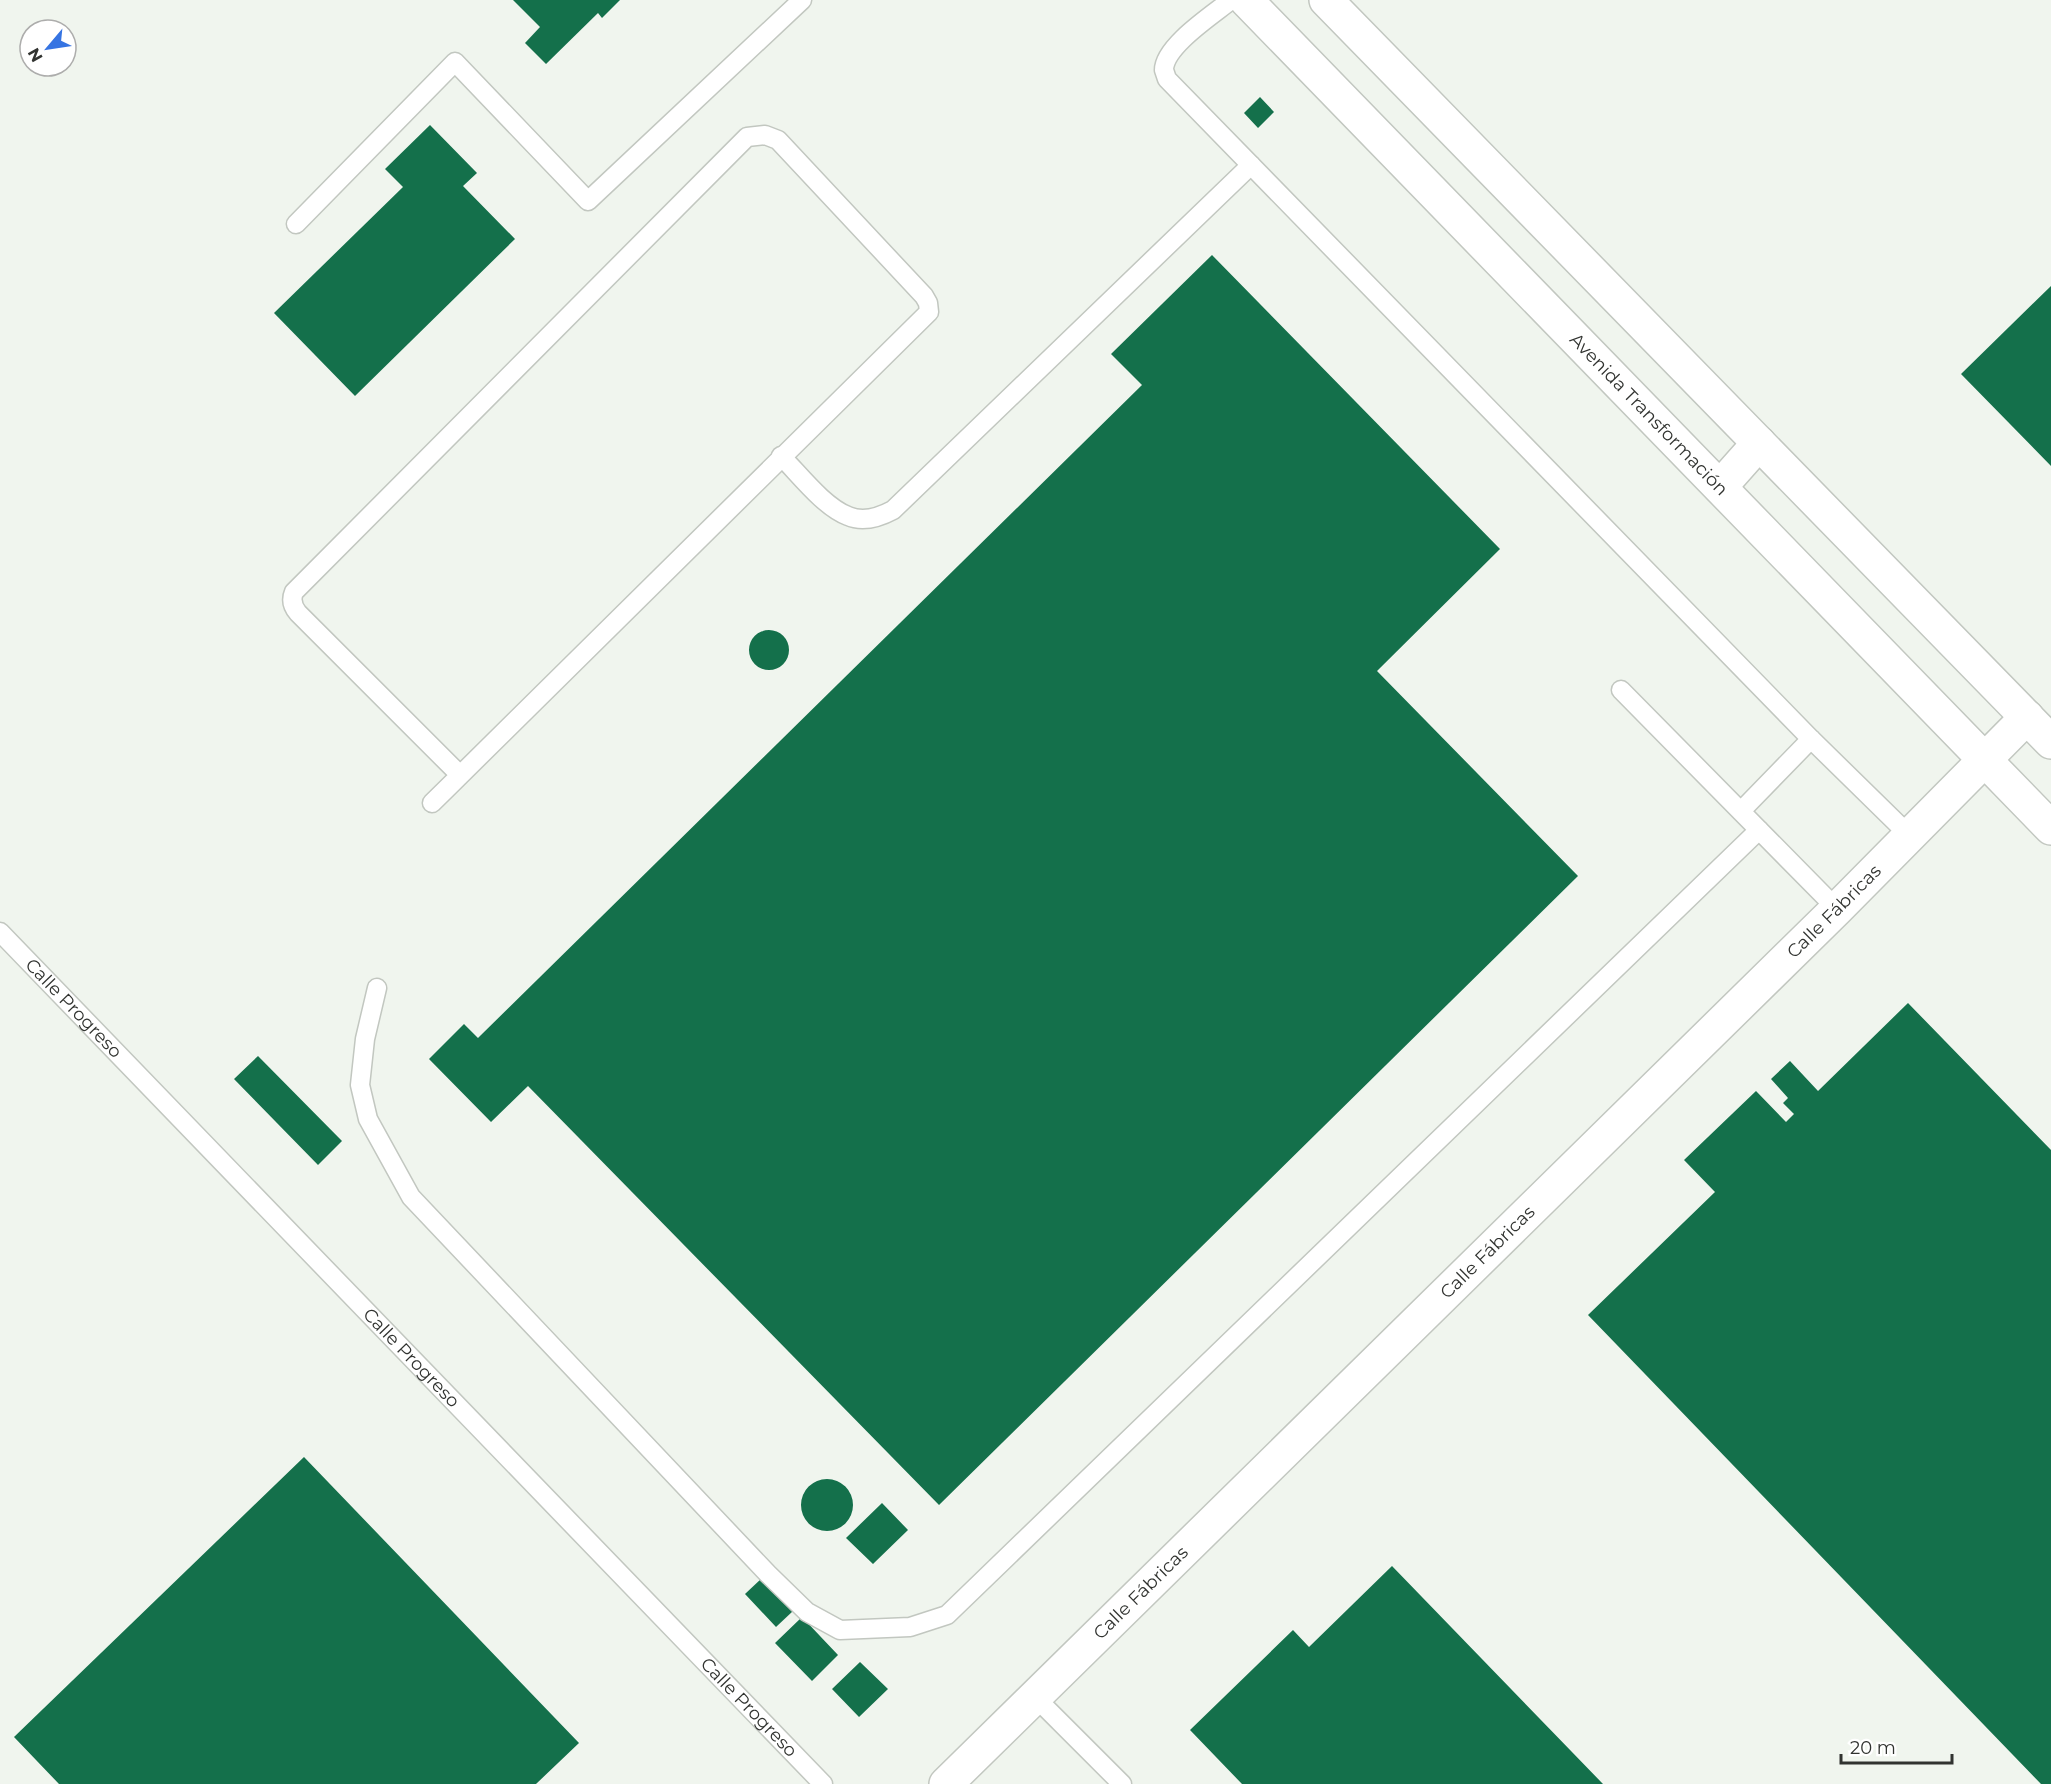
<svg xmlns="http://www.w3.org/2000/svg" width="2051" height="1784" font-family="Montserrat,sans-serif">
  <style>
    .building { fill: #14704b }
    .lines { fill: none; stroke-linecap: round; stroke-linejoin: round }
    .service-casing { stroke: #c2c7c0; stroke-width: 21 }
    .minor-casing { stroke: #c2c7c0; stroke-width: 36 }
    .secondary-casing { stroke: #c2c7c0; stroke-width: 36 }
    .service { stroke: #fff; stroke-width: 18 }
    .minor { stroke: #fff; stroke-width: 33 }
    .secondary { stroke: #fff; stroke-width: 33 }
    .labels { text-anchor: middle; dominant-baseline: central; stroke-width: 6; stroke-linejoin: round; paint-order: stroke }
    .street-label { font-size: 18px; fill: #313330; stroke: #fff }
  </style>
  <rect width="100%" height="100%" fill="#f0f5ee"/>
  <!-- building -->
  <path class="building" d="M513 0H620L602 18 598 13 546 64 525 43 540 27Z
    M1260 97 1274 112 1258 128 1244 113Z
    M430 125 477 173 463 186 515 239 355 396 274 313 403 187 385 169Z
    M1212 255 1500 549 1377 671 1578 876 939 1505 528 1086 491 1122 429 1059 464 1024 478 1038 480 1036 1142 385 1111 354Z
    M2051 286V466L1961 374Z
    M749 650a20 20 0 1 1 40 0a20 20 0 1 1-40 0Z
    M1908 1003 2051 1150V1784H2041L1588 1315 1715 1192 1684 1160 1756 1091 1786 1122 1794 1114 1783 1103 1788 1098 1771 1079 1790 1061 1818 1091Z
    M258 1056 342 1141 318 1165 234 1079Z
    M304 1457 579 1743 536 1784H59L14 1737Z
    M801 1505a26 26 0 1 1 52 0a26 26 0 1 1-52 0Z
    M882 1503 908 1530 873 1564 846 1538Z
    M1392 1566 1603 1784H1242L1190 1730 1293 1630 1309 1647Z
    M762 1578 793 1611 776 1627 745 1594Z
    M802 1617 838 1655 812 1681 775 1643Z
    M860 1662 888 1689 859 1717 832 1689Z"/>
  <g class="lines">
    <!-- service casing -->
    <g class="service-casing">
      <g id="service">
        <path d="M1231 0C1214 14 1164 46 1164 70 1165 73 1166 76 1167 79L1811 739 1910 836"/>
        <path d="M296 224 455 62 588 201 802 0"/>
        <path d="M781 456C799 474 824 507 848 516 864 523 880 517 893 510L1251 165"/>
        <path d="M1621 690 1837 909"/>
        <path d="M432 803C598 640 762 475 929 312L928 303 924 296 778 140 765 135 747 137 294 592C291 599 292 606 298 613L460 775"/>
        <path d="M1741 811 1811 739"/>
        <path id="s1" d="M0 932 823 1784"/>
        <path d="M377 988 365 1039 360 1085 368 1119 411 1197 768 1574 807 1612 840 1630 910 1627 947 1615 1759 830"/>
        <path d="M1035 1697 1122 1784"/>
      </g>
    </g>
    <!-- minor casing -->
    <g class="minor-casing">
      <g id="minor">
        <path id="s2" d="M946 1784 1837 909 2027 717"/>
      </g>
    </g>
    <!-- secondary casing -->
    <g class="secondary-casing">
      <g id="secondary">
        <path id="s3" d="M1246 0 2051 828"/>
        <path d="M1326 0 2051 742"/>
        <path d="M1720 487 1759 443"/>
      </g>
    </g>
    <!-- service -->
    <use href="#service" class="service"/>
    <!-- minor -->
    <use href="#minor" class="minor"/>
    <!-- secondary -->
    <use href="#secondary" class="secondary"/>
  </g>
  <g class="labels">
    <!-- street labels -->
    <g class="street-label">
      <text stroke="none"><textPath href="#s3" startOffset="578">Avenida Transformación</textPath></text>
      <text stroke="none"><textPath href="#s2" startOffset="1245">Calle Fábricas</textPath></text>
      <text stroke="none"><textPath href="#s1" startOffset="106">Calle Progreso</textPath></text>
      <text stroke="none"><textPath href="#s2" startOffset="759">Calle Fábricas</textPath></text>
      <text stroke="none"><textPath href="#s1" startOffset="592">Calle Progreso</textPath></text>
      <text stroke="none"><textPath href="#s2" startOffset="273">Calle Fábricas</textPath></text>
      <text stroke="none"><textPath href="#s1" startOffset="1078">Calle Progreso</textPath></text>
    </g>
  </g>
  <!-- north arrow -->
  <g transform="translate(48 48) rotate(241)"><circle r="28" fill="#ffffff" stroke="#adadac" stroke-width="1.5"/>
  <path d="M0-4.5L10 22L0 15L-10 22Z" fill="#3674e2"/>
  <text y="-9" font-size="16" font-weight="bold" text-anchor="middle" fill="#313330">N</text>
  </g>
  <!-- scale -->
  <path d="M1841 1754v9h111v-9" fill="none" stroke="#313330" stroke-width="3"/>
  <text x="1850" y="1754" font-size="18" fill="#313330" stroke="#ffffff" stroke-width="4.5" paint-order="stroke">20 m</text>
</svg>
